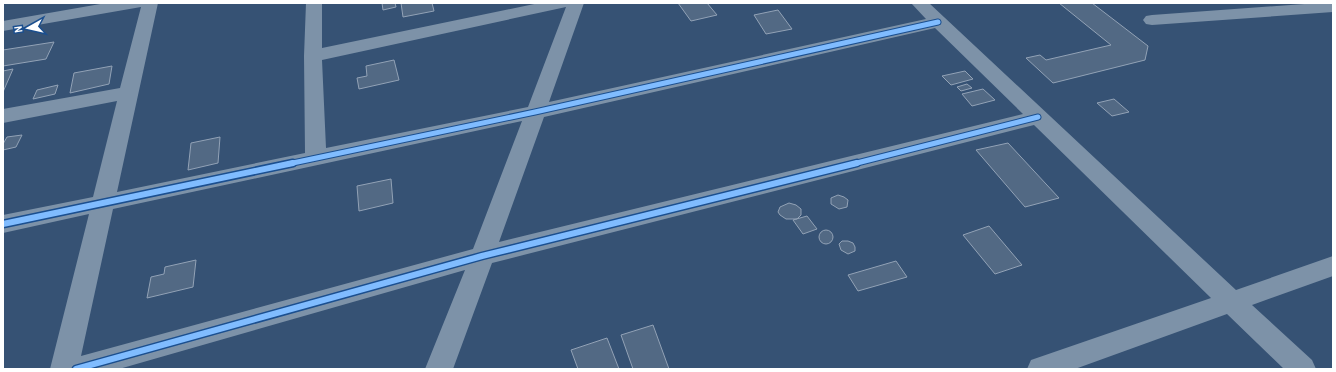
<svg xmlns="http://www.w3.org/2000/svg" width="1336" height="372" font-family="'Archivo Narrow',sans-serif">
  <style>
    .building { fill: #526984; stroke: #92a2b6 }
    .lines { fill: none; stroke-linecap: round; stroke-linejoin: round }
    .minor { fill: #7d92a8; fill-rule: evenodd }
    .cycleway-far1-casing { stroke: #1b4f8f; stroke-width: 7 }
    .cycleway-casing { stroke: #1b4f8f; stroke-width: 9 }
    .cycleway-far1 { stroke: #80bcff; stroke-width: 5 }
    .cycleway { stroke: #80bcff; stroke-width: 6 }
  </style>
  <rect width="100%" height="100%" fill="#365274"/>
  <!-- building -->
  <path class="building" d="M382 3H395L396 7 383 10Z
    M401 3H432L434 11 403 17Z
    M678 3H707L717 15 691 21Z
    M1059 3H1092L1148 46 1145 60 1053 83 1026 58 1040 55 1046 60 1111 45Z
    M778 10 792 29 766 34 754 15Z
    M54 42 46 59 3 66V50Z
    M394 60 399 80 359 89 357 78 367 76 366 66Z
    M112 66 109 84 70 93 74 73Z
    M13 69 3 92V71Z
    M965 71 973 79 951 85 942 76Z
    M967 84 972 88 961 91 957 87Z
    M58 85 55 94 33 99 37 90Z
    M983 89 995 100 972 106 962 94Z
    M1114 99 1129 112 1112 116 1097 103Z
    M22 135 16 147 3 150V144L7 137Z
    M220 137 218 163 188 170 191 143Z
    M1008 143 1059 198 1025 207 976 150Z
    M391 179 393 203 359 211 357 186Z
    M838 195 844 197 848 200 847 207 839 209 831 204V198Z
    M789 203 796 205 801 209V215L797 219H786L780 215 778 212 780 207Z
    M807 216 817 229 803 234 793 220Z
    M989 226 1022 265 995 274 963 235Z
    M819 237a7 7 0 1 1 14 0a7 7 0 1 1-14 0Z
    M842 241H848L853 243 855 247V251L848 254 841 250 839 244Z
    M196 260 193 287 147 298 151 277 164 274 165 267Z
    M896 261 907 277 858 291 848 275Z
    M653 325 669 369H633L621 335Z
    M607 338 619 369H578L571 350Z"/>
  <g class="lines">
    <!-- minor -->
    <path class="minor" d="M106 3H158L117 192 305 153 304 56 306 3H322V48L539 3H584L549 102 926 19 911 3H929L1236 290 1333 256V276L1252 305 1312 360 1316 369H1284L1227 314 1075 369H1027L1031 360 1211 298 1034 125 492 263 453 369H425L465 270 119 369H50L89 214 3 233V215L93 197 117 101 3 123V109L120 88 141 7 3 31V21ZM566 7 528 107 326 148 322 60ZM935 28 1023 114 499 242 544 117ZM522 121 473 249 81 356 113 209Z
      M1318 3H1333V12L1152 25 1146 24 1143 20 1146 16 1152 15Z"/>
    <!-- cycleway-far1 casing -->
    <g class="cycleway-far1-casing">
      <path id="cycleway-far1" d="M288 164 535 112 938 22
        M853 164 1038 117"/>
    </g>
    <!-- cycleway casing -->
    <g class="cycleway-casing">
      <path id="cycleway" d="M3 224 293 163
        M76 369 482 256 857 163"/>
    </g>
    <!-- cycleway-far1 -->
    <use href="#cycleway-far1" class="cycleway-far1"/>
    <!-- cycleway -->
    <use href="#cycleway" class="cycleway"/>
  </g>
  <!-- border -->
  <rect width="1336" height="372" fill="none" stroke="#ffffff" stroke-width="8"/>
  <!-- north arrow -->
  <g transform="translate(28 28) rotate(262)" stroke="#1b4f8f" stroke-width="3" paint-order="stroke">
  <path d="M0-3L7 15L0 10L-7 15Z" fill="#ffffff"/>
  <text y="-6" font-size="11" font-weight="bold" text-anchor="middle" fill="#ffffff">N</text>
  </g>
</svg>
